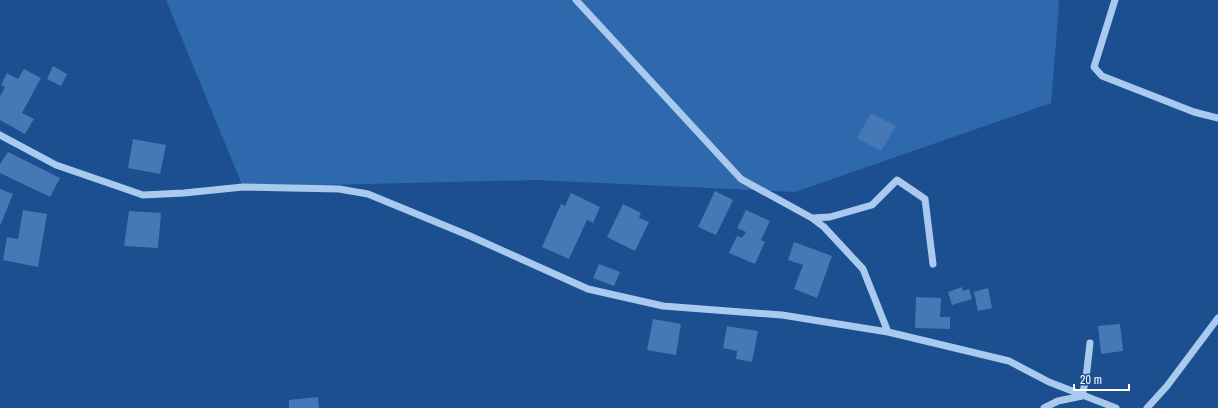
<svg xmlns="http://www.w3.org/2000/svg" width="1218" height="408" font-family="'Archivo Narrow',sans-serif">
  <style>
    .green { fill: #2e69ad }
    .building { fill: #4478b7 }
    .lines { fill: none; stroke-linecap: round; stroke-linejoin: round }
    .minor { stroke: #a9c9ee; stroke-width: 7 }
  </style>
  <rect width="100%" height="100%" fill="#1b4f8f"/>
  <!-- green -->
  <path class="green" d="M166 0H1058L1059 6 1051 103 795 192 535 180 243 187Z"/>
  <!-- building -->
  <path class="building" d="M53 66 67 74 61 86 47 79Z
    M24 69 41 78 22 113 34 119 25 134 0 120V96L5 87 1 85 7 73 18 79Z
    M871 113 896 126 881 151 857 138Z
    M133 139 166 145 160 174 128 168Z
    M8 152 60 178 50 197 0 173V164Z
    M0 189 13 194 0 226Z
    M715 191 733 200 716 235 698 227Z
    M571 193 600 207 593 223 587 220 569 259 542 247 561 204 565 206Z
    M623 204 641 213 639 218 649 222 635 251 607 237Z
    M23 210 47 214 38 267 3 260 7 237 18 239Z
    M746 210 770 221 761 240 765 242 755 264 729 253 737 236 742 238 746 232 737 228Z
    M129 211 161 213 158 248 124 246Z
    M794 242 832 256 817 298 794 289 803 265 788 260Z
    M599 264 620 272 614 286 593 278Z
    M962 287 963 291 969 289 972 299 952 305 948 292Z
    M988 288 992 308 978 311 974 292Z
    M916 297 941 298 940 317H950V329L915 328Z
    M653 319 681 324 676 355 647 350Z
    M1120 324 1123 351 1101 354 1098 326Z
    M727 326 758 331 752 362 736 359 737 351 723 348Z
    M318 397 319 408H289V400Z"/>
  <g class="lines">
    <!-- minor -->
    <path class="minor" d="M576 0 741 179 812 218
      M1115 0 1094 67 1102 76 1194 112 1218 118
      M0 135 56 165 143 195 184 193 243 187 339 189 368 194 470 236 588 289 663 306 782 315 888 332 1009 361 1049 382 1116 408
      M888 332 863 269 824 227 812 218 830 217 872 205 897 180 925 199 933 264
      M1044 408 1058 401 1082 396 1086 378 1090 343
      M1147 408 1167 386 1218 318"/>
  </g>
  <!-- scale -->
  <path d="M1074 384v6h55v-6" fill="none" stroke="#ffffff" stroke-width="2"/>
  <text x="1080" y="384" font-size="12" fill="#ffffff" stroke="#1b4f8f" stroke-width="3" paint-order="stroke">20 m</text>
</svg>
